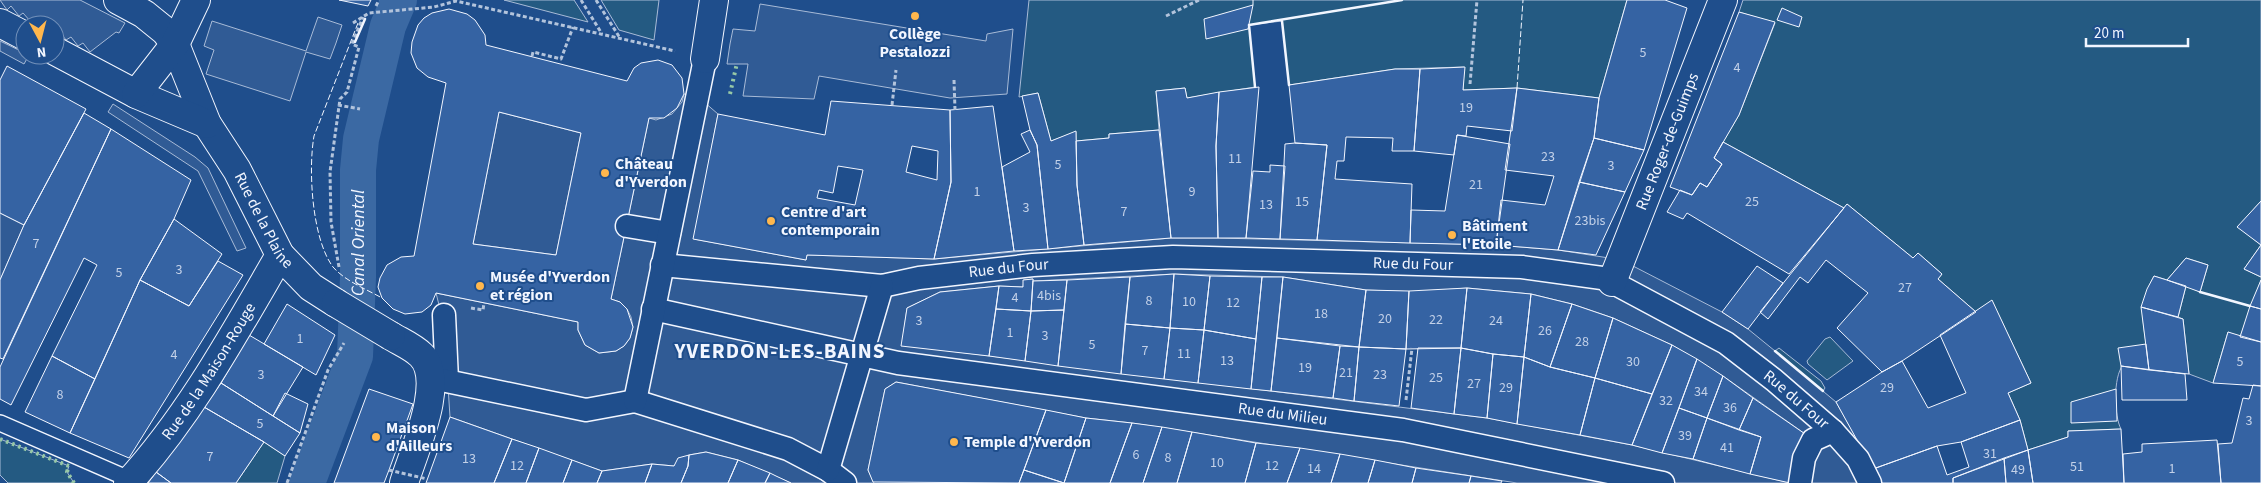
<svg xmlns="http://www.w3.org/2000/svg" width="2261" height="483" font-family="'Source Sans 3',sans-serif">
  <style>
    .green { fill: #245a82; stroke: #a8bbd7 }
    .parking { fill: #305b95; stroke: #a8bbd7 }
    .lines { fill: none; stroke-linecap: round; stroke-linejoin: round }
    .canal { stroke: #3b69a3; stroke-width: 36 }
    .building { fill: #3563a3; stroke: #f2f6ff; fill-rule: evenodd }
    .service-casing { stroke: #f2f6ff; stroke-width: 18 }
    .pedestrian-casing { stroke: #f2f6ff; stroke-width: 25 }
    .minor-casing { stroke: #f2f6ff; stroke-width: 30 }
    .path { stroke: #b3c4dc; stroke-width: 3; stroke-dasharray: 4 2.5; stroke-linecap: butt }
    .service { stroke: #1f4e8c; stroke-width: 15 }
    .pedestrian { stroke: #1f4e8c; stroke-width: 22 }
    .minor { stroke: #1f4e8c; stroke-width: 28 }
    .minor-bridge-casing { stroke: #f2f6ff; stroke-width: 30; stroke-linecap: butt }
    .path-bridge { stroke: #b3c4dc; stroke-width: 3; stroke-dasharray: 4 2.5; stroke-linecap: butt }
    .minor-bridge { stroke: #1f4e8c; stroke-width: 28 }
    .hedge { stroke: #97c8a6; stroke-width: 4; stroke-dasharray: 2.5 4; stroke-linecap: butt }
    .fence { stroke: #f2f6ff; stroke-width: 1; stroke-dasharray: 6 2.5; stroke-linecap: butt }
    .wall { stroke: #f2f6ff; stroke-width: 2.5 }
    .poi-dot { fill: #ffb74d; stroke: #1f4e8c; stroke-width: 2 }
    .labels { text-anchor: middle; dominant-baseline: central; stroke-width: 4; stroke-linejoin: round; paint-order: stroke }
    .number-label { font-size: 14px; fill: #c3d1e8 }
    .poi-label { font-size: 16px; font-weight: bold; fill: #f2f6ff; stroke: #1f4e8c; text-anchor: start }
    .street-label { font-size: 16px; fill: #f2f6ff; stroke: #1f4e8c }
    .water-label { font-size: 18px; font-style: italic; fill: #f2f6ff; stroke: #1f4e8c }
    .district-label { font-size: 21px; font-weight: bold; letter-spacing: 1px; fill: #f2f6ff; stroke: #1f4e8c }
  </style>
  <rect width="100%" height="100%" fill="#1f4e8c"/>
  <!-- green -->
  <path class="green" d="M504 0H574L588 22Z
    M601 0H659L654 40 619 30Z
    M1029 0H1627L1599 98 1517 88 1463 90 1464 67 1395 69 1289 85 1282 21 1249 25 1255 87 1187 98 1185 88 1156 91 1159 130 1109 134V138L1076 141V132L1051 141 1038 93 1019 97Z
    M1743 0H2261V201L2238 227 2261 245 2244 269 2261 277V280L2240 337 2228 332 2213 383 2189 374 2183 319 2178 317 2186 286 2200 292 2208 265 2186 258 2167 280 2154 276C2139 305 2142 313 2146 344 2139 351 2129 357 2123 365 2113 377 2114 416 2121 429L2068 431V437L2028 450 2020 420 2008 393 2031 383 1992 301 1976 312 1938 279 1942 274 1918 253 1913 258 1847 204 1844 208 1723 142 1739 115 1775 23 1739 12Z
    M1830 337 1853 361 1827 380 1808 364 1807 361 1825 339Z
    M1779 348 1821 381 1825 388 1823 391 1775 351Z
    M0 439 69 466 67 472 74 483H8L0 475Z
    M264 442 285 456 277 483H236Z"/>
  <!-- parking -->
  <path class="parking" d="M0 0H80L125 23 119 33 116 32 90 52 83 43 78 46 71 37 66 40 59 31 55 34V25H40L35 19 31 22 23 13 19 16 11 6 7 10Z
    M760 4 986 41 987 34 1013 29 1007 94 950 98 819 76 814 99 743 96 748 64H727L730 44 733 29 755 31Z
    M318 17 342 25 336 43 330 59 306 52 290 101 206 74 214 50 204 46 212 21 306 51Z
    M0 41 29 55 24 64 0 51Z
    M684 94 697 96 718 114 694 239 806 260 807 255 934 259 1171 238H1218L1496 245 1558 250 1609 258 1633 266 1722 312 1748 329 1775 351 1836 402 1882 483H1792L1808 436 1723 376 1672 345 1613 318 1572 304 1531 294 1467 288 1417 292 1366 290 1283 277 1174 274 1033 281V279L1024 280 1023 287 999 286 940 292 907 308 902 345 1487 418 1632 445 1790 483H1517L1132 423 1086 418 896 382 885 389 868 470 874 483H791L738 460 706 452 689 455 674 466 652 464 602 471 450 417 444 325 436 293 578 322V330L585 345 599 353 616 351 624 346 630 338 633 327 631 317 627 309 620 302 611 299 649 118 656 120 672 114 682 102Z
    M113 104 195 157 208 168 246 248 237 251 198 171 108 112Z
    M499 112 581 133 556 255 473 244Z
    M0 213 24 225 0 280Z"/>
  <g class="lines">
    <!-- canal -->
    <path class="canal" id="s1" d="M307 483 355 356 358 277V170L361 139 388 26 399 0"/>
  </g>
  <!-- building -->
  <path class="building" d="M339 0H371L368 6Z
    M1627 0H1665L1687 8 1644 150 1594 138 1599 98Z
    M1253 5 1248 29 1206 39 1204 19Z
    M1782 8 1802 17 1799 27 1777 20Z
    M449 9 467 14 475 20 485 35 486 45 627 81 634 68 641 63 658 60 672 65 682 78 684 94 677 108 664 118H649L611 299 620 302 627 309 633 327 630 338 624 346 616 351 599 353 585 345 578 330V322L436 293 431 305 422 312 405 314 393 309 382 298 378 287 380 278 387 265 401 257 414 256 446 83 428 77 417 68 411 53 412 42 418 25 424 18 432 13ZM499 112 581 133 556 255 473 244Z
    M1739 12 1775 22 1739 115 1714 158 1722 164 1707 187 1700 183 1692 195 1670 187Z
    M7 66 86 109 24 225 0 213V80Z
    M1465 67 1463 90 1517 88 1512 131 1467 126 1466 136 1457 135 1454 155 1414 151 1420 69Z
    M1395 69H1420L1414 151H1392L1393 138 1346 137 1344 161H1337L1335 179 1412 184 1410 243 1317 240 1327 145 1295 143 1289 85Z
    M1259 87 1246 238H1218L1216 146 1219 92Z
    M1185 88 1187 98 1219 92 1216 146 1218 238H1171L1156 91Z
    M1517 88 1599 98 1594 138 1558 250 1496 245 1501 200 1545 205 1554 176 1505 170Z
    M1038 93 1051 141 1076 131 1077 185 1084 245 1048 249 1037 145 1030 130 1022 96Z
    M831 101 950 110 951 182 934 259 807 255 806 260 693 239 718 114 825 135ZM912 146 938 151 937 180 906 172ZM838 166 863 170 855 205 817 198 819 190 833 193Z
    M993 106 1014 251 934 259 951 182 950 110Z
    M84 113 111 129 3 359 0 358V280L24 225Z
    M111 129 191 180 174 219 140 280 95 379 52 356 97 265 84 258 11 405 0 399V367Z
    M1030 130 1037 145 1048 249 1014 251 1002 167 1030 152 1021 134Z
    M1159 130 1171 238 1084 245 1077 185 1076 141 1109 138V134Z
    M1457 135 1510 144 1496 245 1410 243 1411 210 1445 211Z
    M1594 138 1644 150 1625 192 1579 182Z
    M1723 142 1844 208 1789 274 1687 213 1683 219 1667 212 1680 190 1692 195 1700 183 1707 187 1722 164 1714 158Z
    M1295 143 1327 145 1317 240 1280 239 1285 144Z
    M1270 165 1285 166 1280 239 1246 238 1253 171 1270 172Z
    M1579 182 1625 192 1596 255 1558 250Z
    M2261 201V245L2237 227Z
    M1847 204 1913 258 1918 253 1942 274 1938 279 1976 312 1902 361 1882 372 1837 328 1868 293 1826 260 1808 283 1800 277 1768 319 1760 312Z
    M174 219 222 254 189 306 140 280Z
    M2261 245V277L2244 269Z
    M2186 258 2208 265 2200 292 2167 280Z
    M218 261 243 275 129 458 70 433 140 280 189 306Z
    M1757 266 1783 283 1748 329 1722 312Z
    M1174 274 1170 328 1125 324 1130 277Z
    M1174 274 1210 276 1204 330 1170 328Z
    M1210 276 1262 277 1256 339 1204 330Z
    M2154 276 2186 286 2178 317 2141 307 2147 289Z
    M1130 277 1121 374 1058 366 1067 280Z
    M1262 277H1283L1271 391 1251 389Z
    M1283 277 1366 290 1359 347 1277 338Z
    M1033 279 1031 311 996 309 999 286 1023 287V280Z
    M1067 280 1064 310 1031 311 1033 281Z
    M2261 280V309L2250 306Z
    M999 286 989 356 901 346 907 308 940 292Z
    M1467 288 1461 348 1406 349 1409 291Z
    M1467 288 1531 294 1524 357 1493 354 1461 348Z
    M1366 290 1409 291 1406 349 1359 347Z
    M1531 294 1572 304 1550 367 1524 357Z
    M1992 300 2031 383 2008 393 2020 420 1961 442 1937 446 1873 469 1836 402 1882 372 1902 361 1928 408 1966 393 1940 335Z
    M287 304 335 335 316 375 264 344Z
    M1572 304 1613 318 1595 378 1550 367Z
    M2250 306 2261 309V342L2240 337Z
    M2141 307 2183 319 2189 374 2149 370Z
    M996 309 1031 311 1025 361 989 356Z
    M1064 310 1058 366 1025 361 1031 311Z
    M1613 318 1672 345 1652 394 1595 378Z
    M1125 324 1170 328 1164 379 1121 374Z
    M1170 328 1204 330 1198 383 1164 379Z
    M1204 330 1256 339 1251 389 1198 383Z
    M2228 332 2261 342V386L2213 383Z
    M249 335 303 367 273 416 221 383Z
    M1277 338 1340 346 1333 398 1271 391Z
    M2146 344 2149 370 2121 366 2118 348Z
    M1672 345 1697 359 1662 453 1632 445Z
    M1340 346 1359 347 1354 401 1333 398Z
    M1359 347 1406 349 1399 406 1354 401Z
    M1418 348H1461L1454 414 1411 408Z
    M1461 348 1493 354 1487 418 1454 414Z
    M1493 354 1524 357 1517 424 1487 418Z
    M52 356 95 379 70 433 25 412Z
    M1524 357 1550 367 1595 378 1580 435 1517 424Z
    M1697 359 1723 376 1707 418 1679 408Z
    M2121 366 2185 374 2187 400H2122Z
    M1723 376 1753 398 1739 430 1707 418Z
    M1595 378 1652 394 1632 445 1580 435Z
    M896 382 1046 410 1019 483 873 482 868 470 885 389Z
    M221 383 300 433 285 456 264 442 204 407Z
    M2253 385 2261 386V483H2221L2218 444 2232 443 2243 398 2249 399Z
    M369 389 413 404 389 470 384 483H334Z
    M2116 389 2117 421 2071 423V402Z
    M285 393 308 404 300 433 273 416Z
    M1753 398 1808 436 1790 483 1750 474 1761 437 1739 430Z
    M204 407 264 442 236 483H171L156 472Z
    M1679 408 1707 418 1693 459 1662 453Z
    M1046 410 1086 418 1064 483 1024 470Z
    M450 417 512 439 494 483H426Z
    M1086 418 1132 423 1110 483H1064Z
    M1707 418 1761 437 1750 474 1693 459Z
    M2020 420 2028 450 1953 478V483H1882L1873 469 1937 446 1947 475 1969 467 1961 442Z
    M1132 423 1162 427 1143 483H1110Z
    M1162 427 1192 432 1177 483H1143Z
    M2121 429 2124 483H2033L2028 450 2068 437V431Z
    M1192 432 1256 443 1245 483H1177Z
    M512 439 539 448 526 483H494Z
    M2217 440 2221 483H2124L2123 454 2142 452V444Z
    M1256 443 1300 448 1287 483H1245Z
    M539 448 572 460 563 483H526Z
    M1300 448 1340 454 1331 483H1287Z
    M2028 450 2033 483H2006L2004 458Z
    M706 452 738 460 728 483H681L688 466 689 455Z
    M1340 454 1375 460 1368 483H1331Z
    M689 455 688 466 681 483H645L652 464 674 466 678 458Z
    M2004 458 2006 483H1953V478Z
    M572 460 602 471 597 483H563Z
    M738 460 770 473 765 483H728Z
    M1375 460 1416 468 1412 483H1368Z
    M652 464 645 483H597L602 471Z
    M1416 468 1471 476 1469 483H1412Z
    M1024 470 1064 483H1019Z
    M156 472 171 483H148Z
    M770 473 776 476 791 483H765Z
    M1471 476 1502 481 1501 483H1469Z"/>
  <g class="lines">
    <!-- service casing -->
    <g class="service-casing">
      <path id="service" d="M0 423 131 480"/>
    </g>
    <!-- pedestrian casing -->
    <g class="pedestrian-casing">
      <g id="pedestrian">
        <path d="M627 226 669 233"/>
        <path id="s2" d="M662 265 882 286 919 278 1033 265 1173 257 1522 267 1602 278 1612 282 1726 343 1774 380 1833 431 1858 459 1870 483"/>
        <path id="s3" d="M653 309 898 363 1403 430 1663 483"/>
        <path d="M444 315 447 380"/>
        <path d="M432 378 586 410 635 401 788 449 828 470 845 483"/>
        <path d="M635 401 705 59"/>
        <path d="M828 470 882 286"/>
        <path d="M1800 483 1804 458 1813 440 1833 431"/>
      </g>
    </g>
    <!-- minor casing -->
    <g class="minor-casing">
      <g id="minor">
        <path id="s4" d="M118 0 144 14 165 31 175 44 207 124 237 170 280 255 311 287 336 303"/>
        <path d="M0 23 25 36"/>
        <path d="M55 51 136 94 207 124"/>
        <path d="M705 59 714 0"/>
        <path d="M136 94 175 44 196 0"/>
        <path id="s5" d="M1612 282 1723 0"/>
        <path d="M391 336C401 342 413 347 421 355 447 380 413 453 404 483"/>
        <path id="s6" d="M128 483C190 415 234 334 280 255"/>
      </g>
    </g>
    <!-- path -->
    <path class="path" d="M581 0 602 34
      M596 0 620 38
      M376 6 379 0
      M1166 16 1199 0
      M353 23 369 13 434 7 456 1 675 51
      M532 56 533 52 561 59 573 27
      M954 80 955 110
      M1470 84 1477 0
      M338 105 360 109
      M892 105 896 70
      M339 267 331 222 330 172 340 99 347 92 359 47 352 44 363 17
      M471 308 483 310 484 303
      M1406 400 1412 348
      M287 483 328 370 344 343"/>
    <!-- service -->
    <use href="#service" class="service"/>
    <!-- pedestrian -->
    <use href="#pedestrian" class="pedestrian"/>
    <!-- minor -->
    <use href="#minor" class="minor"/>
    <!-- minor-bridge casing -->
    <g class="minor-bridge-casing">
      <path id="minor-bridge" d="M336 303 391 336"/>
    </g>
    <!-- path-bridge -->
    <path class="path-bridge" d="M389 470 427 479"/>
    <!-- minor-bridge -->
    <use href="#minor-bridge" class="minor-bridge"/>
    <!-- hedge -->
    <path class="hedge" d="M730 94 737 63
      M0 439 69 466 67 472 74 483"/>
    <!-- fence -->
    <path class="fence" d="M1253 5V0
      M358 23 314 136C308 170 312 239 333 267 345 281 366 289 382 298
      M1517 88 1523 0"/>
    <!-- wall -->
    <path class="wall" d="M1282 21 1289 85
      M355 42 365 19
      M1255 87 1249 25 1402 0
      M2200 292 2250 306
      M1775 351 1823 391"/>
  </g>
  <!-- markers -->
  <g class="poi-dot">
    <circle cx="915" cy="16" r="5"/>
    <circle cx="605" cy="173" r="5"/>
    <circle cx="771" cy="221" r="5"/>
    <circle cx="1452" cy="235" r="5"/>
    <circle cx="480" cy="286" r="5"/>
    <circle cx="376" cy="437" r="5"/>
    <circle cx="954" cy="442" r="5"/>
  </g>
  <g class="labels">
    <!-- number labels -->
    <g class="number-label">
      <text x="1643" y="53">5</text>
      <text x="1737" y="68">4</text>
      <text x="1466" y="108">19</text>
      <text x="1548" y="157">23</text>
      <text x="1235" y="159">11</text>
      <text x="1058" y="165">5</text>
      <text x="1611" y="166">3</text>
      <text x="1476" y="185">21</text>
      <text x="977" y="192">1</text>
      <text x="1192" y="192">9</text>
      <text x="1302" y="202">15</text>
      <text x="1752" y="202">25</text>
      <text x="1266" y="205">13</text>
      <text x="1026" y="208">3</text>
      <text x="1124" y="212">7</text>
      <text x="1590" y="221">23bis</text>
      <text x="36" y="244">7</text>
      <text x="179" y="270">3</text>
      <text x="119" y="273">5</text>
      <text x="1905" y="288">27</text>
      <text x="1049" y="296">4bis</text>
      <text x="1015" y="298">4</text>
      <text x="1149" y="301">8</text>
      <text x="1189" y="302">10</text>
      <text x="1233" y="303">12</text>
      <text x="1321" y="314">18</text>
      <text x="1385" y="319">20</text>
      <text x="1436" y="320">22</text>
      <text x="919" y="321">3</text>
      <text x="1496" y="321">24</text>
      <text x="1545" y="331">26</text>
      <text x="1010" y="333">1</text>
      <text x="1045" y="336">3</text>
      <text x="300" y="339">1</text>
      <text x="1582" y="342">28</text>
      <text x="1092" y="345">5</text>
      <text x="1145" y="351">7</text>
      <text x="1184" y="354">11</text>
      <text x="174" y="355">4</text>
      <text x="1227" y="361">13</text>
      <text x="1633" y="362">30</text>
      <text x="2240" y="362">5</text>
      <text x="1305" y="368">19</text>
      <text x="1346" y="373">21</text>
      <text x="261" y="375">3</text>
      <text x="1380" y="375">23</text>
      <text x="1436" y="378">25</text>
      <text x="1474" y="384">27</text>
      <text x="1506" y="388">29</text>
      <text x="1887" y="388">29</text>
      <text x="1701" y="392">34</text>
      <text x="60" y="395">8</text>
      <text x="1666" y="401">32</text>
      <text x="1730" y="408">36</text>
      <text x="2249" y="421">3</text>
      <text x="260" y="424">5</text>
      <text x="1685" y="436">39</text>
      <text x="1727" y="448">41</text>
      <text x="1990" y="454">31</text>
      <text x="1136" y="455">6</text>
      <text x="210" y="457">7</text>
      <text x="1168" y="458">8</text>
      <text x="469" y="459">13</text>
      <text x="1217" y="463">10</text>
      <text x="517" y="466">12</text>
      <text x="1272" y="466">12</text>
      <text x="2077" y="467">51</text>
      <text x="1314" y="469">14</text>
      <text x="2172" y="469">1</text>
      <text x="2018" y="470">49</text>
    </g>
    <!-- poi labels -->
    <g class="poi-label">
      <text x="915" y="34" text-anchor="middle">Collège<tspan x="915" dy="18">Pestalozzi</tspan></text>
      <text x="615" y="164">Château<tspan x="615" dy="18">d'Yverdon</tspan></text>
      <text x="781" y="212">Centre d'art<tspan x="781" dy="18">contemporain</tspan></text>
      <text x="1462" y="226">Bâtiment<tspan x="1462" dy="18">l'Etoile</tspan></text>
      <text x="490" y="277">Musée d'Yverdon<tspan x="490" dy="18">et région</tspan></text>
      <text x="386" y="428">Maison<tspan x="386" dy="18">d'Ailleurs</tspan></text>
      <text x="964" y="442">Temple d'Yverdon</text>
    </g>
    <!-- street labels -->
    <g class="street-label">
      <text stroke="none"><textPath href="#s5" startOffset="151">Rue Roger-de-Guimps</textPath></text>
      <text stroke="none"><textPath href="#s4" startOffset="271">Rue de la Plaine</textPath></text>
      <text stroke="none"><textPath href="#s2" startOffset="754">Rue du Four</textPath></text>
      <text stroke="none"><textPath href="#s2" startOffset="349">Rue du Four</textPath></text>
      <text stroke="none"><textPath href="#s6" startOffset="138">Rue de la Maison-Rouge</textPath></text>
      <text stroke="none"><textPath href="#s2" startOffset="1174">Rue du Four</textPath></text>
      <text stroke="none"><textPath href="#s3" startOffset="639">Rue du Milieu</textPath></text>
    </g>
    <!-- water labels -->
    <g class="water-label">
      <text stroke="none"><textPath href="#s1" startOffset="249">Canal Oriental</textPath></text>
    </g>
    <!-- district labels -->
    <g class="district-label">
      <text x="780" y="351">YVERDON-LES-BAINS</text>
    </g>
  </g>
  <!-- north arrow -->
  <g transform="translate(40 40) rotate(173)"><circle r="24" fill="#1f4e8c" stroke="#7391ba"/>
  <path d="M0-4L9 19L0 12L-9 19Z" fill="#ffb74d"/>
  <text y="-8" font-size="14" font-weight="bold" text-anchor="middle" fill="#f2f6ff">N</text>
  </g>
  <!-- scale -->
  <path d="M2086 38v8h102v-8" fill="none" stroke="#f2f6ff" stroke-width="2.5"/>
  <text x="2094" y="38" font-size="15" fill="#f2f6ff" stroke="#1f4e8c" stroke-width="4" paint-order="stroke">20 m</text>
</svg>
